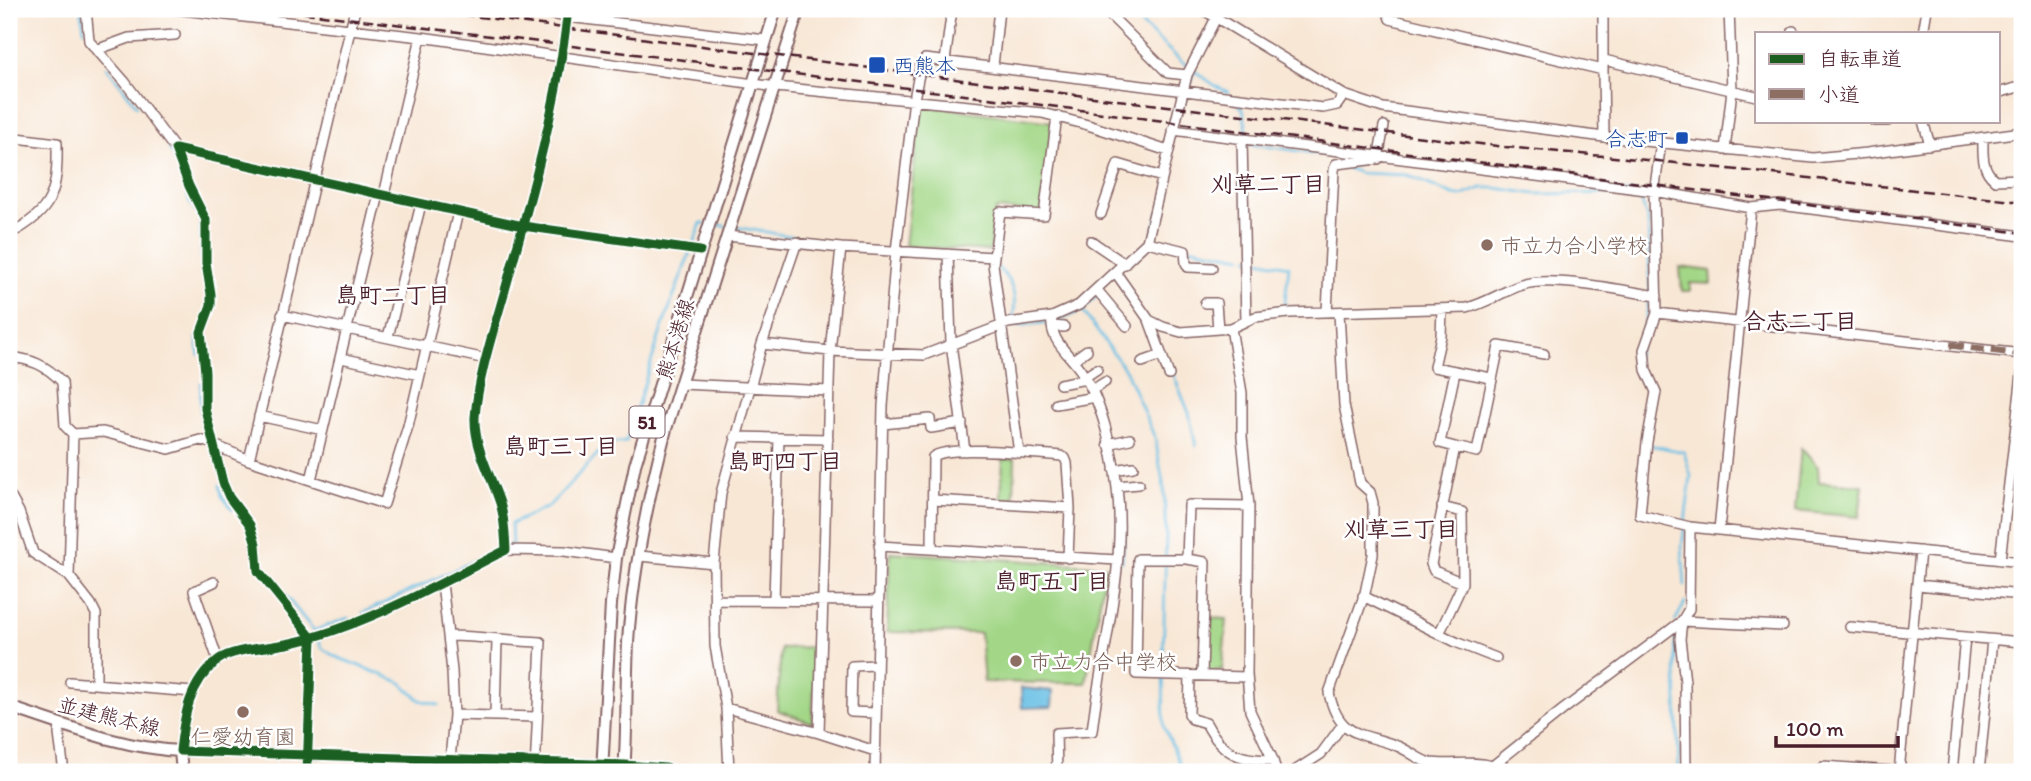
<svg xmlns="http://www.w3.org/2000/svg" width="2031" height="781" font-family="Itim,'Klee One',sans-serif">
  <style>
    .green { fill: #a3d787; stroke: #767b59; stroke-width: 2 }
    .water { fill: #68bfe5; stroke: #596f88; stroke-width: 2 }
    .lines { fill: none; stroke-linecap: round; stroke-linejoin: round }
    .stream { stroke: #68bfe5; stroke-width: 2.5 }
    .minor-casing { stroke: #876566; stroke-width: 12 }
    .major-casing { stroke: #876566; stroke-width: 14 }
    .minor { stroke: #fff; stroke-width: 9 }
    .major { stroke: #fff; stroke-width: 10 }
    .rail { stroke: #4a1f2b; stroke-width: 2.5; stroke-dasharray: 10 5; stroke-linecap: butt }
    .quiet { stroke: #8d6e63; stroke-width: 7; stroke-dasharray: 14 7; stroke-linecap: butt }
    .cycleway-casing { stroke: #fff; stroke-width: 13 }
    .cycleway { stroke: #1b5e20; stroke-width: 9 }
    .transit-dot { fill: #1a4fb4; stroke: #fff; stroke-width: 2.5 }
    .education-dot { fill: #8d6e63; stroke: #fff; stroke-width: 2.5 }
    .labels { text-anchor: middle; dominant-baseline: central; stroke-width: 5; stroke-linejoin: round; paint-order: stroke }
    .shield { fill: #fff; stroke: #80626b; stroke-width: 2 }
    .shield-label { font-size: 19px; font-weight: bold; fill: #4a1f2b }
    .transit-label { font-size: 21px; fill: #164399; stroke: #fff; text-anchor: start }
    .education-label { font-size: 21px; fill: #785e54; stroke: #fff; text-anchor: start }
    .street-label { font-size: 21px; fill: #4a1f2b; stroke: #fff }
    .neighbourhood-label { font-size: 23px; font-weight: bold; fill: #4a1f2b; stroke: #fff }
  </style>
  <rect width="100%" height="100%" fill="#fff"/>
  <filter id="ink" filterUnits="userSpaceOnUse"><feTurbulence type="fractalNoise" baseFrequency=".0143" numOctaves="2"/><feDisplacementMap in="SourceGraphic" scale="14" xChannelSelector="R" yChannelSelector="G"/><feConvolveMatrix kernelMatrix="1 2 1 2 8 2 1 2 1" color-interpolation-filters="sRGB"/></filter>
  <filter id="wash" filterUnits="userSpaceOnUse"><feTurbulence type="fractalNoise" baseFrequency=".00686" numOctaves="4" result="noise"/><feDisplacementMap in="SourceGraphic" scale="28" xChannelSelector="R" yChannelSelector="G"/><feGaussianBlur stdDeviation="1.57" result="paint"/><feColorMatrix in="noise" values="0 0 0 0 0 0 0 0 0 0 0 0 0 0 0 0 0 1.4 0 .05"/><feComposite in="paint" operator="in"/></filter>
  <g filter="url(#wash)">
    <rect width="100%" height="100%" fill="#f8e7d5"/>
    <!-- green -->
    <path class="green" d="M921 105 1053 122 1042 213 996 209 990 251 905 246Z
      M1680 267 1711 271 1712 284 1690 283V291H1682Z
      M1801 448 1818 467 1819 482 1863 485 1859 517 1795 511Z
      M1003 458 1015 459 1014 498 1001 499Z
      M890 552 1106 566 1086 683 984 682 980 633 887 632Z
      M1209 618 1227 619 1222 670 1207 671Z
      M816 647 812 723 777 710 781 648Z"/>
    <!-- water -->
    <path class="water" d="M1021 688 1053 691 1052 707 1022 708Z"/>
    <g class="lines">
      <!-- stream -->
      <path class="stream" d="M81 9 84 30
        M1125 9 1181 61 1217 87 1228 92
        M107 67 137 106
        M1190 86 1193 72
        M1234 99 1243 109 1249 144 1334 156 1338 160
        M169 147 175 160
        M1345 167 1359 173 1407 175 1453 195 1461 196 1482 188H1496L1535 194 1631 193 1640 197 1648 221 1650 292
        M181 176 190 202 200 217 202 263
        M712 224 725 226
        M735 227 832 243
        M1152 241 1158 213
        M1177 245 1242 257
        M693 246 701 223 705 224
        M1248 258 1289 266 1284 310
        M998 268C1014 283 1017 297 1013 318
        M1082 310 1096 296
        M1016 324 1017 326 1060 321 1082 310 1126 371 1155 438 1164 488 1166 534 1163 666 1164 726 1183 772
        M197 338 199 355
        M1170 366 1189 413 1196 446
        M201 383 200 407 206 431
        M1643 444 1650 403 1649 388 1637 367 1636 358 1646 320 1649 298
        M1649 445 1684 452 1691 476 1682 546 1685 586
        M220 485 222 496 233 510
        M1122 489 1124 510
        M508 546 512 544 511 524 548 507 607 444 626 442 661 331 690 252
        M1122 562 1125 524
        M261 565 314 631 322 648 334 656 400 682 420 700 439 705
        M363 613 499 549
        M1675 621 1685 603
        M314 631 348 618
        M1675 631 1679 772"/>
    </g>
  </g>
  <g filter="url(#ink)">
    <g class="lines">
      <!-- minor casing -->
      <g class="minor-casing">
        <path id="minor" d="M86 9 89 41 125 82 175 149
          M173 9 421 37 776 87 1042 113 1088 125 1168 151
          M526 9 567 17 766 40
          M568 9C558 102 532 193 507 283 496 323 478 376 475 417 474 448 491 475 500 503 505 519 505 534 506 550 437 585 367 625 291 643 271 648 233 648 218 660 189 683 184 716 180 751L625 765 665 768 682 772
          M1104 9 1168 73 1187 75
          M1202 9 1344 95 1383 108 1604 137 1813 158 1867 153 2022 132
          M1387 9 1390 19 1603 70V9
          M1793 31 1794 33
          M1923 33 1927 9
          M96 50 129 38 175 35
          M1604 60 1756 96
          M945 61 952 9
          M993 66 999 9
          M1603 70 1604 137
          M1998 93 2022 86
          M1874 121H1888
          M1923 121 1930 145
          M1173 130 1654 191 1751 208 1780 205 2022 236
          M9 137 57 143C58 191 53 212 9 234
          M1983 138C1983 154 1981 169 1995 180L2022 179
          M1242 139 1246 321
          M1661 142 1654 194 1657 313 1644 350 1646 370 1656 392 1647 442 1640 515 1690 527 2022 562
          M1725 150 1732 90 1729 9
          M9 195 10 196
          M384 195 421 37
          M1101 214 1118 164 1162 177
          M727 236 841 248 994 257
          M1091 241 1125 264
          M1147 242 1185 251 1186 263 1188 267 1212 268
          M948 254 951 343 965 451
          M1116 273 1149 320 1163 327 1181 332 1231 328 1255 317 1289 313 1467 308C1487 303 1503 291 1522 285 1549 275 1626 291 1657 296
          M1097 290 1127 326
          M1205 303H1216L1218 329
          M1442 309 1441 336 1434 367 1491 378
          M1327 312 1334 170 1336 164 1378 159 1384 126
          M1339 312 1344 405 1360 483 1370 492 1373 503V555L1365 593 1329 693C1339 739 1362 732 1397 746 1409 750 1419 761 1431 763 1452 766 1472 760 1492 766
          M1657 313 2022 354
          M282 315 486 359
          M1052 317C1049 341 1069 353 1081 371 1102 401 1113 452 1117 488 1127 568 1101 651 1092 731L1056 733 1057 772
          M1149 320 1169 375
          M1052 326 1064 327
          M1231 328 1242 393V437L1249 506 1247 674 1250 711 1273 760 1276 772
          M388 337 421 204
          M762 344 830 351 924 355 1008 323 1052 317 1079 305 1147 242 1187 75 1216 18
          M9 357C31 359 46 365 62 382L65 426 73 434 103 432 169 449 200 440 207 442 249 460 384 504 408 426 458 212
          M341 358 420 375
          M1073 360 1087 350
          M1142 362 1162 355
          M1455 372 1440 443 1455 447 1431 564 1434 571 1463 583
          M1085 377 1097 369
          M681 384 829 391
          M1060 384 1086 379
          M1092 390 1105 382
          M1056 404 1095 397
          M259 416 323 430
          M883 424 930 419 931 428 962 423
          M735 437 828 439
          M1108 444 1130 439
          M1455 447 1477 452 1499 346 1544 354
          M1019 453 993 264 1000 212 1044 215 1057 116
          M249 460 355 9
          M1114 470 1133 467
          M311 480 379 194
          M1117 486 1139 484
          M9 494 19 512 33 553 69 576 91 604 96 614V684
          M933 500 1070 508
          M1719 530 1751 208
          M879 546 1117 560
          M932 548 933 457C948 444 1037 454 1061 456L1065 458 1067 463 1070 508 1068 558
          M506 550 564 551 616 558
          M639 556 714 563
          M1187 559 1189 505 1249 506
          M2000 560 2022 374
          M69 576 73 434
          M214 582 194 591 218 660
          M442 583 452 671 454 715 449 772
          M1917 585 2022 595
          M1363 596 1458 643 1496 658
          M715 600 878 601
          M774 600 779 438
          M1682 621 1680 639 1685 682 1686 772
          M1682 621 1783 626
          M1850 627 2022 642
          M1439 634 1463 583 1462 512 1442 507
          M449 636C480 636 509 641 541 642L535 772
          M1190 676 1189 714 1192 719 1206 723C1222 754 1239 760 1273 760
          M1202 676 1205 562 1187 559H1138L1136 674 1247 677
          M70 682 193 692
          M726 708 819 733 875 751
          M876 713 851 712 852 666 877 665
          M454 715 537 717
          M495 716 497 640
          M60 726 59 734 64 772
          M819 733 830 351 841 248
          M1823 766 1907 772
          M307 772 312 638 258 571 256 544 250 525 229 497 223 483 205 409V372L201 332 211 305V294L206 263V220L189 186 175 149 523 226 700 251
          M729 772 726 708 715 646 714 563 721 493 762 344 797 242
          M875 772 883 406 896 251 914 99 921 64 925 59 1323 108 1337 105 1344 95
          M1293 772 1321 754 1343 724
          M1485 772 1564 709 1682 621 1689 609 1690 527
          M1899 772 1920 551
          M1952 772 1965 638
          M1979 772 1992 640
          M2020 772 2022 709"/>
      </g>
      <!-- major casing -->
      <g class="major-casing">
        <path id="major" d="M9 707C65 725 121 748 180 751L182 772
          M602 772 611 604 616 558 635 465 776 9
          M624 772C628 724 625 676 629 628 635 561 649 494 666 429L799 9"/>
      </g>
      <!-- minor -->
      <use href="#minor" class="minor"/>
      <!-- major -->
      <use href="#major" class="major"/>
      <!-- rail -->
      <path class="rail" d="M274 9 996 99 2022 233
        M418 9 1085 96 1505 147 1658 161 2022 202"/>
      <!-- quiet -->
      <path class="quiet" d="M1950 345 2022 354"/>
      <!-- cycleway casing -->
      <g class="cycleway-casing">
        <path id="cycleway" d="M568 9C558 102 532 193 507 283 496 323 478 376 475 417 474 448 491 475 500 503 505 519 505 534 506 550 437 585 367 625 291 643 271 648 233 648 218 660 189 683 184 716 180 751L625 765 665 768 682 772
          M307 772 312 638 258 571 256 544 250 525 229 497 223 483 205 409V372L201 332 211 305V294L206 263V220L189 186 175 149 523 226 700 251"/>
      </g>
      <!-- cycleway -->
      <use href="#cycleway" class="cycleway"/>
    </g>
  </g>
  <!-- markers -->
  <g class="transit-dot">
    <rect x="868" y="56" width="18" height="18" rx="3.5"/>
    <rect x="1675" y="131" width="14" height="14" rx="3.5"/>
  </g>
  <g class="education-dot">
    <circle cx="1487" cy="245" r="7"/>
    <circle cx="1016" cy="661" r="7"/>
    <circle cx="243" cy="712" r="7"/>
  </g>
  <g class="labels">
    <!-- shield labels -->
    <rect class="shield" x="629.5" y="406.5" width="35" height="31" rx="5"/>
    <g class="shield-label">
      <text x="647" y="422">51</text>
    </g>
    <!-- transit labels -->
    <g class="transit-label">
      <text x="893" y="65">西熊本</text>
      <text x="1668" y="138" text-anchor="end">合志町</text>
    </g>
    <!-- education labels -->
    <g class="education-label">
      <text x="1501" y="245">市立力合小学校</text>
      <text x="1030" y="661">市立力合中学校</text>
      <text x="243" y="736" text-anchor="middle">仁愛幼育園</text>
    </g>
    <!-- street labels -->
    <g class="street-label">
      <text transform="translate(675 339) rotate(-73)">熊本港線</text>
      <text transform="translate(109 716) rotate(14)">並建熊本線</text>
    </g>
    <!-- neighbourhood labels -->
    <g class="neighbourhood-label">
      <text x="1268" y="184">刈草二丁目</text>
      <text x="393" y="295">島町二丁目</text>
      <text x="1800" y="321">合志二丁目</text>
      <text x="561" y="446">島町三丁目</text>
      <text x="785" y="461">島町四丁目</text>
      <text x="1401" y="529">刈草三丁目</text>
      <text x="1052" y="581">島町五丁目</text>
    </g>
  </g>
  <!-- margin -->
  <rect width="2031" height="781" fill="none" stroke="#fff" stroke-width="35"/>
  <!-- legend -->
  <rect x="1755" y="32" width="245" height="91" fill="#ffffff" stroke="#b7a5aa" stroke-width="2"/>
  <rect x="1769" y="54" width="35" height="10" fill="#1b5e20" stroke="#b7a5aa" stroke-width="2"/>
  <text x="1818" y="66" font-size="21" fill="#4a1f2b">自転車道</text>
  <rect x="1769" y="89" width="35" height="10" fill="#8d6e63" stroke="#b7a5aa" stroke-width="2"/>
  <text x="1818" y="102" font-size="21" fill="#4a1f2b">小道</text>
  <!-- scale -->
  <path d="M1776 736v10h122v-10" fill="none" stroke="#4a1f2b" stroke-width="3.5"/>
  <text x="1786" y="736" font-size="21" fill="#4a1f2b" stroke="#ffffff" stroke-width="5" paint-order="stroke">100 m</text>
</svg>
